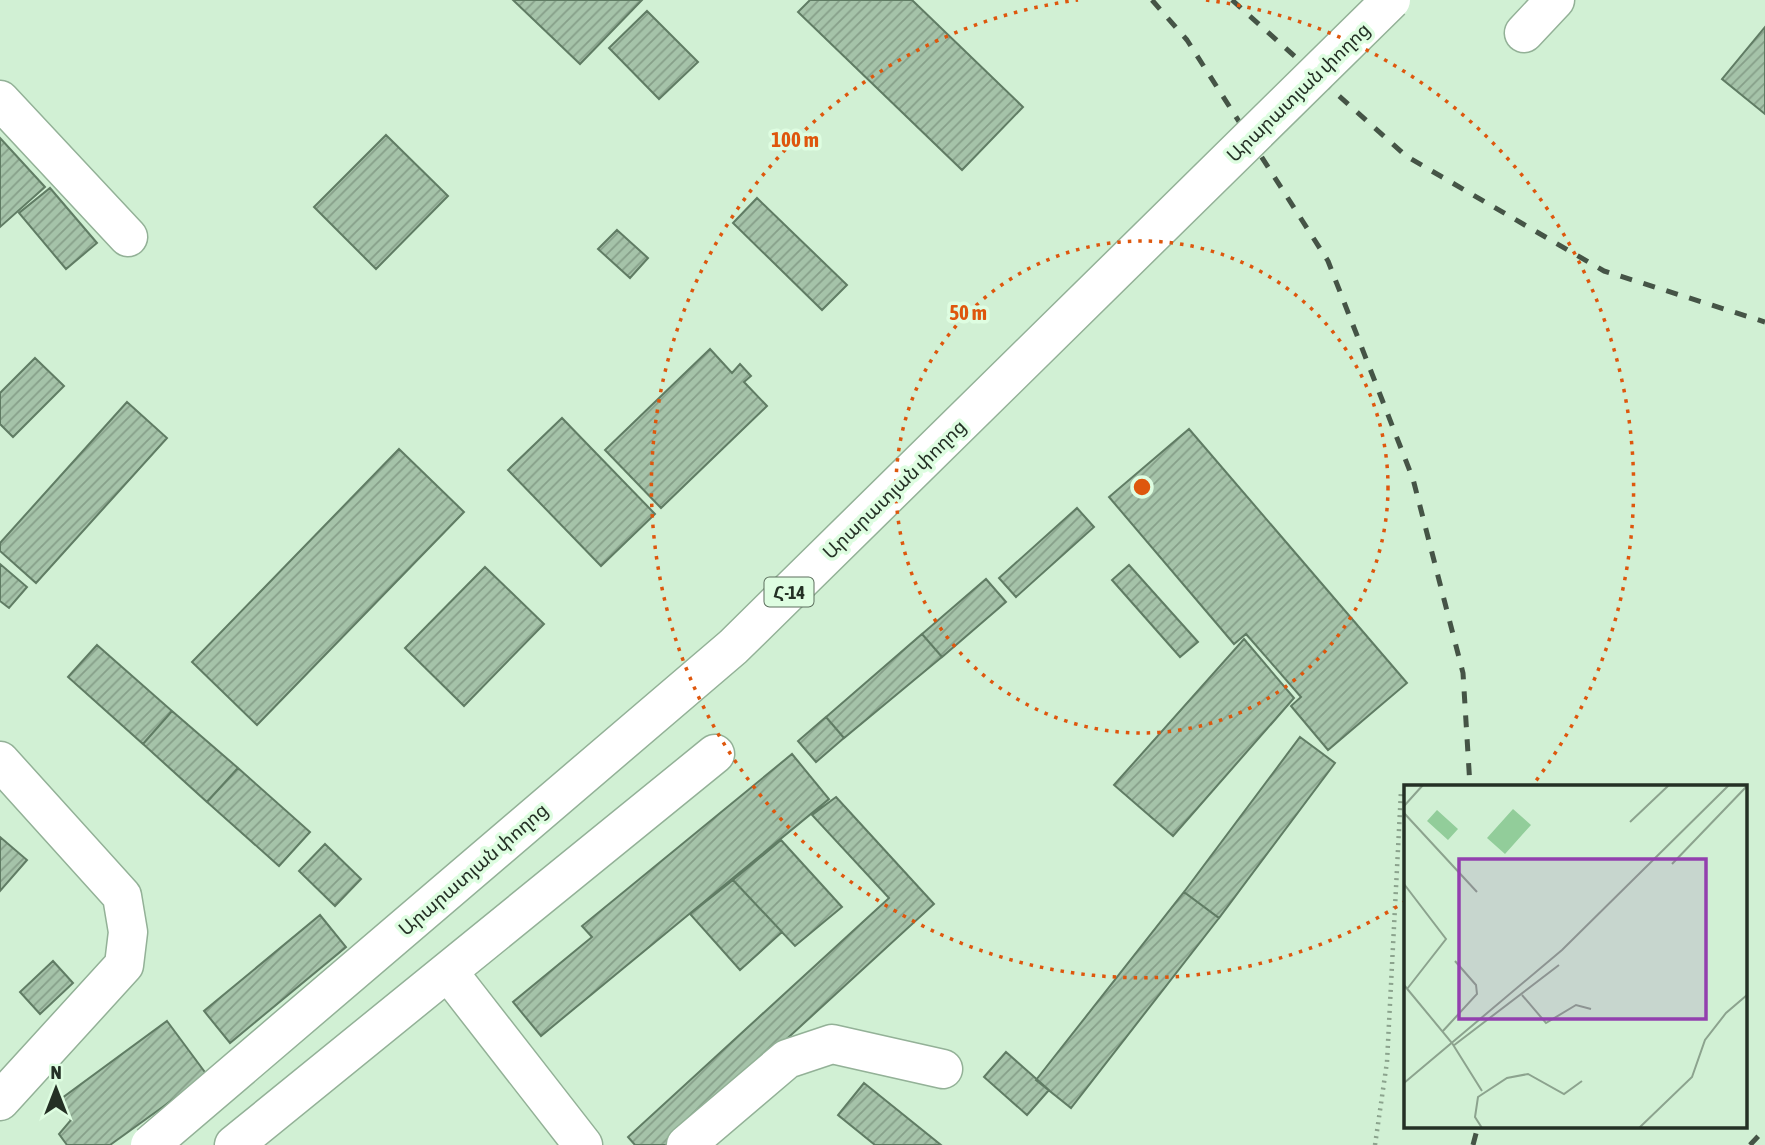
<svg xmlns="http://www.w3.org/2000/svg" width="1765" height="1145" font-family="'Asap Condensed','Noto Sans Armenian',sans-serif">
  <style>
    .building { fill: url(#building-hatch); stroke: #607c64; stroke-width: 2 }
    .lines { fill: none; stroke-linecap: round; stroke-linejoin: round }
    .minor-casing { stroke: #93b197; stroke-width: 41 }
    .path { stroke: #8ba38d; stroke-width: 4.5; stroke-dasharray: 2 5; stroke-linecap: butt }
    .minor { stroke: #fff; stroke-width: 38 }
    .rail { stroke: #455446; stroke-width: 5; stroke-dasharray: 12 12; stroke-linecap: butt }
    .major-bridge-casing { stroke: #93b197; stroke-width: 41; stroke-linecap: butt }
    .major-bridge { stroke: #fff; stroke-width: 38 }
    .ring { fill: none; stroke: #de570d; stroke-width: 3.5; stroke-dasharray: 3.5 7 }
    .labels { text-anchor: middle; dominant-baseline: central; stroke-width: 7; stroke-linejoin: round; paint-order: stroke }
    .shield { fill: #defde1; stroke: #5c6e5d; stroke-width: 2 }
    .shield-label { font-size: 18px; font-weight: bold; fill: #243025 }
    .street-label { font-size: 19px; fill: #243025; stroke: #defde1 }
    .inset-road { fill: none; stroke: #8ca38e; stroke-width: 2 }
    .view { fill: #9340ae; fill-opacity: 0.15; stroke: #9340ae; stroke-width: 3.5 }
    .inset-edge { fill: none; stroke: #243025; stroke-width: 3.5 }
    .centre { fill: #de570d; stroke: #defde1; stroke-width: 3.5 }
    .ring-label { font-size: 21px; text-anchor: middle; font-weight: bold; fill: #de570d; stroke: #defde1; stroke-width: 7; stroke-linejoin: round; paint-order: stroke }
  </style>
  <defs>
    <pattern id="building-hatch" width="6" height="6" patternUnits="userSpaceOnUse" patternTransform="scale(1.75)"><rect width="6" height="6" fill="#a5c3a9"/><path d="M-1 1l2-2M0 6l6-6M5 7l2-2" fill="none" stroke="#869f89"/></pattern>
  </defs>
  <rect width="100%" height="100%" fill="#d1f0d4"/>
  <!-- building -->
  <path class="building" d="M513 0H642L580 64Z
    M810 0H912L1023 107 962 170 798 12Z
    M647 11 698 62 659 99 609 48Z
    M1765 27V114L1722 79Z
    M386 135 448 196 376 269 314 207Z
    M0 138 45 187 0 227Z
    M50 188 97 243 66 269 19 213Z
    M757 198 847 285 822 310 733 223Z
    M617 230 648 258 630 278 598 249Z
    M710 349 732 373 740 364 751 376 744 382 767 406 661 508 605 450Z
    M35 358 64 386 13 437 0 424V393Z
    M127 402 167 438 36 583 0 551V543Z
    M562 418 655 514 601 566 508 470Z
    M1189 429 1407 683 1328 750 1291 706 1301 697 1246 634 1234 644 1109 497Z
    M399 449 464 512 257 725 192 662Z
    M1077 508 1094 527 1016 597 999 578Z
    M0 564 27 587 9 608 0 601Z
    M1129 565 1198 642 1180 657 1112 580Z
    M485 567 544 624 464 706 405 648Z
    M986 579 1006 602 942 657 922 634Z
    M922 634 942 657 844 738 826 717Z
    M1244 639 1294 698 1173 836 1114 785Z
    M97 645 172 711 143 744 68 677Z
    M172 711 238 768 207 802 143 744Z
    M826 717 844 738 816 762 798 741Z
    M1300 737 1335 763 1219 918 1184 892Z
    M792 754 829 799 541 1036 513 1002 592 937 582 926Z
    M238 768 310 832 279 866 207 802Z
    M836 797 934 904 671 1145H635L628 1137 889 898 812 815Z
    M0 837 27 860 0 891Z
    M781 840 842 907 795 946 733 880Z
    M325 844 361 879 335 906 299 871Z
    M733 880 782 932 740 970 690 914Z
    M1184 892 1219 918 1071 1108 1036 1080Z
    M320 915 346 947 230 1043 204 1011Z
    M53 961 73 983 40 1014 20 992Z
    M167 1021 207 1075 110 1145H67L59 1134 71 1120 58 1101Z
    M1006 1052 1049 1090 1027 1115 984 1077Z
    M864 1083 941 1145H875L838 1115Z"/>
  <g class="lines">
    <!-- minor casing -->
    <g class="minor-casing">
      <path id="minor" d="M1524 33 1555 0
        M0 100 128 237
        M0 761 122 896 128 932 124 965 0 1101
        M449 973 583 1145
        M234 1145 715 754
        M686 1145 787 1059 832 1044 943 1069"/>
    </g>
    <!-- path -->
    <path class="path" d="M1375 1145 1387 1062 1401 791"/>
    <!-- minor -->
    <use href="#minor" class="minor"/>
    <!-- rail -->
    <path class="rail" d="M1152 0 1187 40 1328 261 1413 479 1463 673 1470 786
      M1232 0 1406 156 1604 271 1765 322
      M1473 1145 1478 1126
      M1750 1145 1765 1129"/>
    <!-- major-bridge casing -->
    <g class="major-bridge-casing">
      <path id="major-bridge" d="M150 1145 733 647 1391 0"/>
    </g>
    <!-- major-bridge -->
    <use href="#major-bridge" class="major-bridge"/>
  </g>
  <!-- distance rings -->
  <g class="ring">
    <circle cx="1142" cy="487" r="246"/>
    <path d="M1406 901A491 491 0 1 1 1078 0M1206 0A491 491 0 0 1 1532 786"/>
  </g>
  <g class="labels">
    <!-- shield labels -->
    <rect class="shield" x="764.5" y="577.5" width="49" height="29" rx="5"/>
    <g class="shield-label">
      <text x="789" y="592">Հ-14</text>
    </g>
    <!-- street labels -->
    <g class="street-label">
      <text transform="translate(1298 92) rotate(-44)">Արարատյան փողոց</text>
      <text transform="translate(894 489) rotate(-44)">Արարատյան փողոց</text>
      <text transform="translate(473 869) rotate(-41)">Արարատյան փողոց</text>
    </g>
  </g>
  <!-- overview -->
  <g transform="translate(1404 785)">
    <rect width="343" height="343" fill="#d1f0d4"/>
    <path d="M109 24 127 40 101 69 83 53ZM33 25 54 44 44 55 23 36Z" fill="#92cd9a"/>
    <path class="inset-road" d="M0 21 19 0M0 28 73 107M226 37 265 0M268 79 343 1M0 99 42 154 3 204M0 200 48 258 78 306M118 210 142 238 172 220 187 224M38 247 73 209 72 200 51 176M49 261 155 180M0 298 158 165 325 0M78 343 71 332 74 312 103 293 124 289 160 309 178 296M235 343 288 292 301 255 322 228 343 210"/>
    <path class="view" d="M55 74H302V234H55Z"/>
    <rect width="343" height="343" class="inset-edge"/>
  </g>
  <circle cx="1142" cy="487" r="10" class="centre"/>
  <g class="ring-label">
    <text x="795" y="147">100 m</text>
    <text x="968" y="320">50 m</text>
  </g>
  <!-- north arrow -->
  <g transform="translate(56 1089)" stroke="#defde1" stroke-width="5" paint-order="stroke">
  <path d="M0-5L12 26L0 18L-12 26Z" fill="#243025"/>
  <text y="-10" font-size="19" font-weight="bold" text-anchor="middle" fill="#243025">N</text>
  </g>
</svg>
